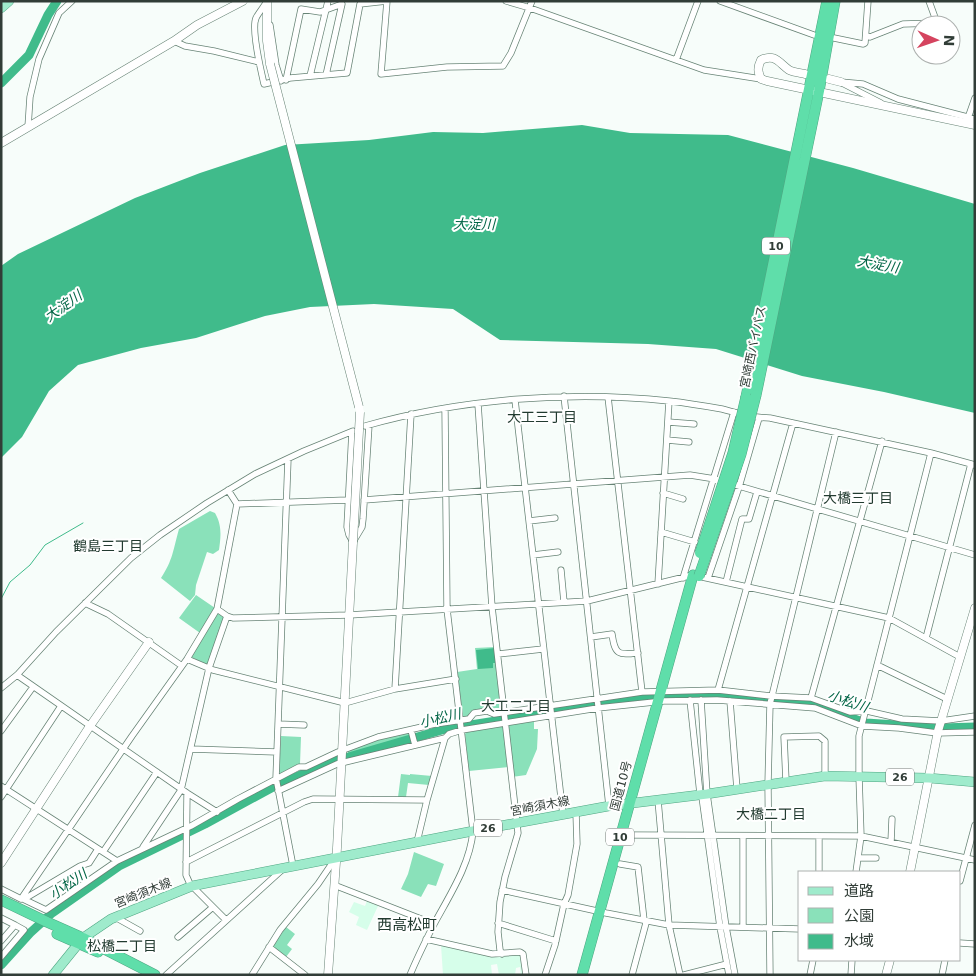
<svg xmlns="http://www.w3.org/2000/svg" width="976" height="976" font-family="'DejaVu Sans','Noto Sans JP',sans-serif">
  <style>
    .built { fill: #d6feea }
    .green { fill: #8ae1ba }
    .water { fill: #40bb8b }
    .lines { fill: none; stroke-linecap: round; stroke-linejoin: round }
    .stream { stroke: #40bb8b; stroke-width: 1 }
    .river { stroke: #40bb8b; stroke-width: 9 }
    .street-casing { stroke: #688476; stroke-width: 7 }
    .secondary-casing { stroke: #688476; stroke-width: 9 }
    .primary-casing { stroke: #4fa682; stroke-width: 10 }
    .highway-casing { stroke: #4fa682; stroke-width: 11 }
    .street { stroke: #fff; stroke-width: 5.5 }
    .secondary { stroke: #fff; stroke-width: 8 }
    .primary { stroke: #9febcc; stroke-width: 9 }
    .highway { stroke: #5fdeaa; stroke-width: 10 }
    .secondary-bridge-casing { stroke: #688476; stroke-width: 9; stroke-linecap: butt }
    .highway-bridge-casing { stroke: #4fa682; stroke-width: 11; stroke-linecap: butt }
    .secondary-bridge { stroke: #fff; stroke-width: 8 }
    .highway-bridge { stroke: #5fdeaa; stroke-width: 10 }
    .labels { text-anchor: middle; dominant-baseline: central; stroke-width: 4; stroke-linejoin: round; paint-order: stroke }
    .shield { fill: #fff; stroke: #6f7773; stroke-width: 1 }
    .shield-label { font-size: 11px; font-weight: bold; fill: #313d37 }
    .street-label { font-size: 12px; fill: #313d37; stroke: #fff }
    .water-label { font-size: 14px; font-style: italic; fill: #046647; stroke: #fff }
    .neighbourhood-label { font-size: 14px; fill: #223b30; stroke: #fff }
    .quarter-label { font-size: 15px; fill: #223b30; stroke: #fff }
  </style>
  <rect width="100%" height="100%" fill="#f7fdfa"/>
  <!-- built -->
  <path class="built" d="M367 901 378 906 367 930 356 925 359 917 349 912 354 902 365 906Z
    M441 945 491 956 519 954 521 956 523 975H521L520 967 516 968 515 975H499L497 964 491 965 492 975H443Z"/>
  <!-- green -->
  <path class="green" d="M210 511 215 513C222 525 221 536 219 550L213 554 207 552 196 585 195 595 190 601 161 578C173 560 173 550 179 529Z
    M196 595 215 608 200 633 179 618Z
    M217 613 224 617 209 663 206 664 191 657Z
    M495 647 502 711 499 712 492 709 470 712 468 718 463 717 457 672 477 669 475 648Z
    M534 720V729H538L537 749 526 775 512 777 508 724Z
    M502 725 504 727 509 767 469 771 465 734 467 731Z
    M409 731 413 744 348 761V750L378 738Z
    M281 736 301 737 300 764 281 774 279 772Z
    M401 774 410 775V774L432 776 429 785 408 783 406 797H398Z
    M414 852 444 864 436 886 428 884 421 897 401 889 408 874Z
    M286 927 295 934 287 945 292 949 286 957 272 946Z"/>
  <!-- water -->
  <path class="water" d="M582 125 630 133 728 135 853 168 975 204V413L884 392 802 376 716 349 648 344 500 340 453 309 374 304 310 307 265 316 196 338 141 348 78 365 49 391 22 437 1 458V266L18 254 135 198 200 173 285 145 369 140 433 132 483 133Z
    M495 648 496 663H493V668L478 669 476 650Z"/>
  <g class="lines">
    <!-- stream -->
    <path class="stream" d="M1 599 10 582 30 565 45 545 83 523"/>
    <!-- river -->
    <path class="river" d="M1 83 29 55 48 15 57 1
      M1 965 30 933 52 913 119 866 205 824 273 787 328 763 445 729 648 697 705 695 732 696 816 706 866 723 942 728 975 727"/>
    <!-- street casing -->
    <g class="street-casing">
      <path id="street" d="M267 1C264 7 259 12 256 18 251 29 261 71 264 84L290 78 347 73 360 4 387 1
        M387 1 381 74 447 67 503 66 511 53 532 1
        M506 1 530 8 704 70 761 79
        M720 1 814 35
        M270 25 276 65 281 81
        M866 36 870 37 903 24 937 23 929 1
        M834 38 863 44 865 43 868 1
        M174 41 185 46 214 51 259 62
        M676 60 698 1
        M310 76 328 1
        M286 80 301 9 320 12 342 4 326 75
        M841 82 863 84 898 99 975 119
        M842 83 881 103
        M968 118 975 98
        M28 127 30 97 39 59 59 13 72 1
        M564 396 609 806
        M608 397 642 692
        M515 400 563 815
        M478 404 492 607 518 833 505 877 500 902 498 932 500 950 502 954
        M668 422 694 424
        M365 426C460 399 571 390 669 401 687 403 705 406 722 409 738 413 753 418 770 418L931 453 975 465
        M352 432 347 527 349 535 353 542 362 527 363 519 369 425
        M667 440 689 442
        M288 459 276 778 293 866
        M663 493 683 499
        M364 500 690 475 715 479 975 555
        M237 504 347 500
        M529 521 555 518
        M661 532 695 542
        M533 555 558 552
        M561 570 564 602
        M683 578 734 412
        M708 578 739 487 759 418
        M726 582 742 519H749L757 492
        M658 584 669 401
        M85 603 108 614 182 666
        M217 609 227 616 233 618 349 615 587 601 693 575 889 618 960 657
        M591 637 612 634C615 655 618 655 638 653
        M926 638 971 464
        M498 654 543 649
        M187 659 213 670 345 703 395 689 456 679
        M877 665 947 699
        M17 675 187 793 217 812
        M1 688 17 675 56 632 131 558 160 535 207 503 255 474 304 451 353 431
        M395 689 411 414
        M718 690 793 423
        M811 698 882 441
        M690 700 700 794 702 797 720 927 729 975
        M701 700 707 794 726 927 735 975
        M730 701 737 789
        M278 724 304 725
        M411 730 415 745
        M1 731 33 687
        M191 749 277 752
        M786 781 784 737 819 736 825 741V776
        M1 786 117 861
        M278 791 337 764 445 738 449 734 462 730 598 708 664 701 717 700 815 708 862 726 899 728 937 733 975 732
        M187 793 186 875 190 884 226 920
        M1 797 61 706
        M658 800 669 925 680 975
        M628 835 861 836 975 860
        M743 836V927
        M417 842 427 800 445 738
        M891 842 892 819
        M143 847 181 790 209 668 227 616
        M103 852 157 772
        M858 858H876
        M186 862 304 802 313 799 427 800
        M620 864 638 867 644 920 646 923 632 975
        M819 872V836
        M856 872 861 836 859 776V736L931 453
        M960 881 975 825
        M334 885 434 924
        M1 889 21 899 26 898 80 866 89 863 98 849
        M502 890 606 913 669 925 800 929
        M21 899 132 736 187 659 217 609 237 504 228 490
        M23 899 46 910 117 861 191 826 238 799 299 767H306L338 752 378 737 435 724 469 719 474 713 487 711 494 714 642 692 718 690 771 696 811 698 850 712 867 711 902 719 941 721 975 716
        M115 917 140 931
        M1 918 15 925 1 941
        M498 923 556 941
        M178 937 213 907
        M426 939 492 954 520 952 523 954 526 975
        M960 943 975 944
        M269 947 305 975
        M1 957 24 930 15 925
        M166 975 283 869
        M252 975 280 930 318 884 335 859
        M410 975C417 958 425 942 433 926 449 896 470 865 473 831L447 609 445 409
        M545 975 555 945 564 904 568 895 577 844 576 812
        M684 975 727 964
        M770 975 768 784 770 704 836 432
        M810 975 813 960
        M851 975 852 960
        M942 975 945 960"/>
    </g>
    <!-- secondary casing -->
    <g class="secondary-casing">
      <path id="secondary" d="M267 1V41L270 64
        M805 74C800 73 793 72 789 70 779 63 775 53 761 60 757 68 758 72 761 79L767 81 975 125
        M829 79 841 82
        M1 143 174 41 197 25 243 1
        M1 863 90 726 149 642
        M910 872 938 731 975 608
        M328 975 337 848 353 542
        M886 975 890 960"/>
    </g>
    <!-- primary casing -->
    <g class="primary-casing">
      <path id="primary" d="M1 8 9 1
        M53 975 83 938 111 919 192 886 473 831 609 806 707 794 825 776 929 778 975 782"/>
    </g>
    <!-- highway casing -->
    <g class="highway-casing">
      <path id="highway" d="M756 395 819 91 835 1
        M746 397 827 1
        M1 900 47 922 83 938 155 975
        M57 934 98 952
        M582 975 693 575"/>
    </g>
    <!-- street -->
    <use href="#street" class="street"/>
    <!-- secondary -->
    <use href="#secondary" class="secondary"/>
    <!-- primary -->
    <use href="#primary" class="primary"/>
    <!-- highway -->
    <use href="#highway" class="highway"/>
    <!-- secondary-bridge casing -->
    <g class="secondary-bridge-casing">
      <path id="secondary-bridge" d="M270 64 359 407
        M353 542 360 412"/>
    </g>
    <!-- highway-bridge casing -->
    <g class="highway-bridge-casing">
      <path id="highway-bridge" d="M700 553 733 453 746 397
        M699 576 741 454 756 395"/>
    </g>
    <!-- secondary-bridge -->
    <use href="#secondary-bridge" class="secondary-bridge"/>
    <!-- highway-bridge -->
    <use href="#highway-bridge" class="highway-bridge"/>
  </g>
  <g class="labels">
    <!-- shield labels -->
    <g class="shield">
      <rect x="762" y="237.5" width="28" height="17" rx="4"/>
      <rect x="886" y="768.5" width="28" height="17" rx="4"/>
      <rect x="474" y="819.5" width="28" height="17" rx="4"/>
      <rect x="606" y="828.5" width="28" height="17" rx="4"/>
    </g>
    <g class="shield-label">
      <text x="776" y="246">10</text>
      <text x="900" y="777">26</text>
      <text x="488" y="828">26</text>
      <text x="620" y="837">10</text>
    </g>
    <!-- street labels -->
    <g class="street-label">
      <text transform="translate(753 347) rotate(-78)">宮崎西バイパス</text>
      <text transform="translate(621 786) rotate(-75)">国道10号</text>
      <text transform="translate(540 806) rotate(-11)">宮崎須木線</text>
      <text transform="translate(143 893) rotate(-22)">宮崎須木線</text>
    </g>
    <!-- water labels -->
    <g class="water-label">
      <text transform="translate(474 224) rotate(1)">大淀川</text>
      <text transform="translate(878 264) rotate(10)">大淀川</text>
      <text transform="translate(63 306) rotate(-35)">大淀川</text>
      <text transform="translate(848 701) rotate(18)">小松川</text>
      <text transform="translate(440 718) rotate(-13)">小松川</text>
      <text transform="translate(68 884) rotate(-34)">小松川</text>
    </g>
    <!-- neighbourhood labels -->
    <g class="neighbourhood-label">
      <text x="542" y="417">大工三丁目</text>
      <text x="858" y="498">大橋三丁目</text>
      <text x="108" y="546">鶴島三丁目</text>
      <text x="516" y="706">大工二丁目</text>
      <text x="771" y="814">大橋二丁目</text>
      <text x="122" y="946">松橋二丁目</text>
    </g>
    <!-- quarter labels -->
    <g class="quarter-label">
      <text x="407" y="925">西高松町</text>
    </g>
  </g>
  <!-- border -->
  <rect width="976" height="976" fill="none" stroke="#313d37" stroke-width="5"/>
  <!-- legend -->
  <rect x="798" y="871" width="162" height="90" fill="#ffffff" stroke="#adb1af"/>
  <rect x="808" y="887" width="25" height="8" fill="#9febcc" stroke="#adb1af"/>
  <text x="844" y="896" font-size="15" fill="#313d37">道路</text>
  <rect x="808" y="908" width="25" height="15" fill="#8ae1ba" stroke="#adb1af"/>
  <text x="844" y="921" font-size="15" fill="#313d37">公園</text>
  <rect x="808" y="934" width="25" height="15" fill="#40bb8b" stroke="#adb1af"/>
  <text x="844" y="946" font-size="15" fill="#313d37">水域</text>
  <!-- north arrow -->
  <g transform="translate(936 40) rotate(92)"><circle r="24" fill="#ffffff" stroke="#adb1af"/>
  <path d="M0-4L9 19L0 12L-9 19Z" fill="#d5445f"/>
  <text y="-8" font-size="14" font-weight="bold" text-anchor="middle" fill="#313d37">N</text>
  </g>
</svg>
